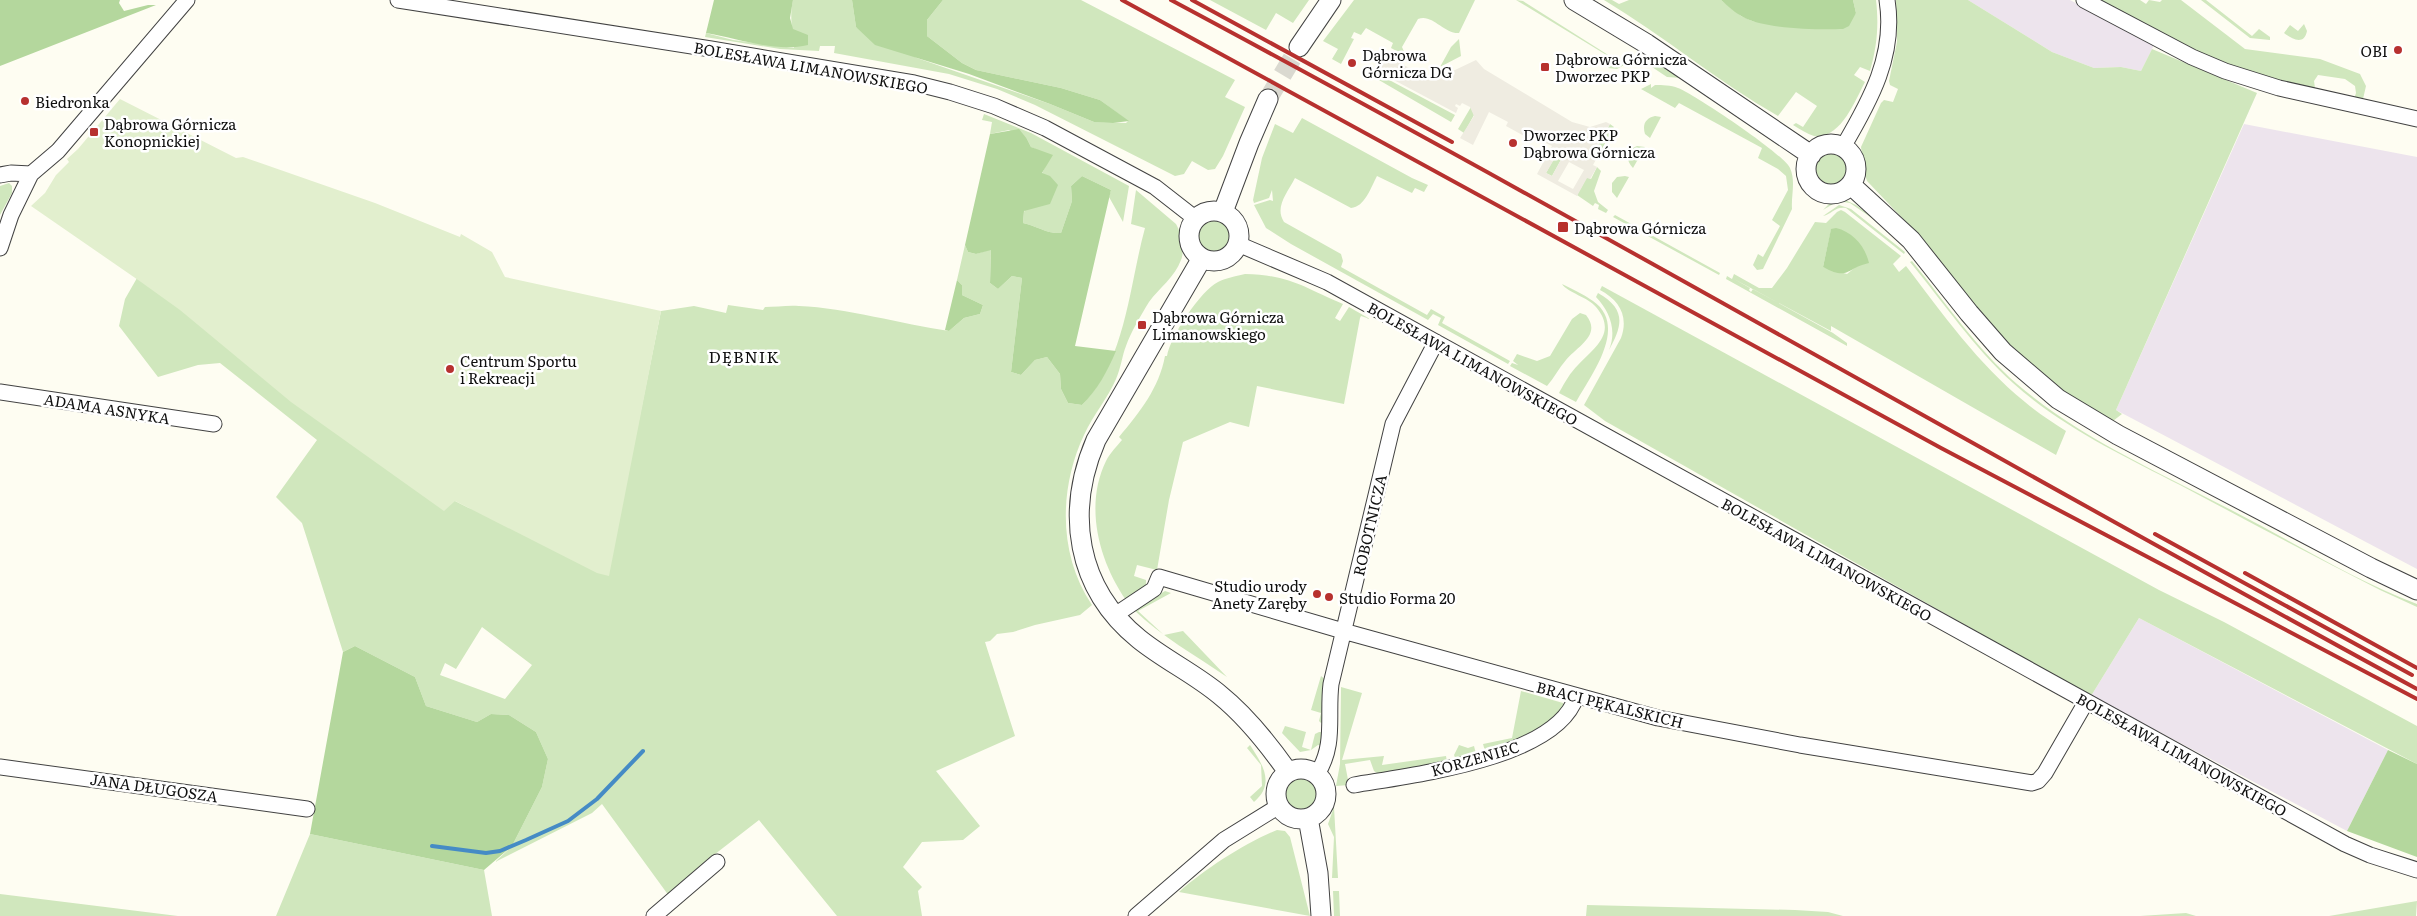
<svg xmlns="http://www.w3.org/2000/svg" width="2417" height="916" font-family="Literata,serif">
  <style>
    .industrial { fill: #ede4ed }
    .green { fill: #d0e7bd; fill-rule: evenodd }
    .forest { fill: #b4d79d }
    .pitch { fill: #e2efce }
    .plaza { fill: #efece1; fill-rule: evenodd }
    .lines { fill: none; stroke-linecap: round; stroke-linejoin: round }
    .stream { stroke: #458bc5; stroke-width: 4 }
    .tertiary-tunnel { stroke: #dad9d0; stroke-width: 19; stroke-dasharray: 19 9; stroke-linecap: butt }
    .minor-casing { stroke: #424242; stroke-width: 17 }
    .tertiary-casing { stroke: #424242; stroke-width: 21 }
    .minor { stroke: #fff; stroke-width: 15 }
    .tertiary { stroke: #fff; stroke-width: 19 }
    .rail { stroke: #b7312f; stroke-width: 4 }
    .poi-dot { fill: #b7312f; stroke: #fff; stroke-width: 2 }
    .labels { text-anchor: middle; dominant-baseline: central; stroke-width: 5; stroke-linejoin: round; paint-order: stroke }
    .poi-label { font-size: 15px; fill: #0f0f0f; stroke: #fff; text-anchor: start }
    .street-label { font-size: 15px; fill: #0f0f0f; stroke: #fff }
    .neighbourhood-label { font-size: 16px; letter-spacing: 1px; fill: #0f0f0f; stroke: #fff }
  </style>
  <rect width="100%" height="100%" fill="#fefdf2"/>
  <!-- industrial -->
  <path class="industrial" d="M1968 0H2070L2154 45 2141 71 2121 67 2094 68 2052 52Z
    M2244 124 2417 157V569L2116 410Z
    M2139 618 2388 750 2347 831 2091 696Z"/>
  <!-- green -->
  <path class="green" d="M793 0H852L856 27 917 58 1050 104 1094 122 1126 123 1128 121 1100 100 1061 88 976 70 962 63 927 36V20L943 0H1081L1235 80 1225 97 1245 107 1223 156 1215 169 1208 170 1192 161 1184 174 1175 176 1035 105 997 89 949 74 834 53 835 46H820L819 51 780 49 705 37 706 33 733 40 794 48C793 29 789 19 793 0Z
    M1210 0H1309L1293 23 1276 13 1266 30Z
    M1354 0H1475L1459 33C1444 34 1432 13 1418 19L1402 47 1406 56 1391 48 1393 43 1366 28 1361 35 1354 32 1351 38 1354 39 1341 64 1332 59 1338 49 1323 41Z
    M1516 0 1523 1 1624 65 1617 69 1608 68 1613 59Z
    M1604 0H1612L1619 4 1629 0H1721L1741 16 1752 21 1780 26 1842 29 1856 13 1853 0H1876C1879 25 1877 47 1870 71L1860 67 1854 75 1865 82C1855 101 1840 140 1814 136 1807 134 1800 129 1793 125L1796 123 1803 127 1817 106 1796 92 1778 116C1717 81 1664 36 1604 0Z
    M1896 0H1968L2052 52 2094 68 2121 67 2141 71 2152 49 2257 93 2116 410 2122 414 2113 421 2059 388 2015 350 1975 307 1926 243 1867 181 1864 172 1861 147 1881 103 1884 100 1893 102 1898 89 1890 85 1889 81 1897 42Z
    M2100 0H2140L2146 4 2149 0 2160 2 2162 0H2181L2245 49 2320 59 2360 74 2366 86 2363 99H2354L2356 93 2355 86 2345 79 2318 75 2314 81 2315 88 2310 90 2223 64 2143 24Z
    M2201 0H2206L2252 36 2259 29 2270 37V40L2250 38Z
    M2304 24 2307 31C2304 46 2292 39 2284 33L2290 25 2298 31Z
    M1459 39 1461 56 1440 67 1451 47Z
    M1652 67H1663L1682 78 1667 77Z
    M1375 70 1379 72 1378 74 1455 115 1451 122 1372 76Z
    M1651 84V88L1655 85C1662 85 1671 85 1678 88 1694 94 1785 155 1790 168 1796 182 1791 195 1792 209L1763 269 1757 270 1753 265 1758 254 1763 257 1780 226 1772 220 1788 190 1786 176 1778 169 1758 158 1762 148 1679 103 1675 108 1641 89Z
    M1471 107 1474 115 1464 133 1458 129Z
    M984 114 1031 133 1129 186 1123 222 1109 197 1111 190 1082 176 1071 186 1072 201 1061 233C1047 234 1037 226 1023 223L1024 212 1047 163 1039 151 1031 147 1027 139 1009 130 990 134 992 122 982 120Z
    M1655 116 1661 117 1650 138 1645 134C1642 124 1646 118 1655 116Z
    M1302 118 1412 178 1428 185 1424 192 1415 188 1412 193 1377 176C1371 187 1365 207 1351 208L1295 178C1288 192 1274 207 1284 222L1341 254 1343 261 1341 267 1427 315 1431 309 1445 317 1442 323 1510 361 1508 364 1438 325 1441 318 1433 314 1428 320 1291 244 1266 228 1254 205 1270 200 1273 201 1272 190 1269 198 1254 203 1253 200 1262 158 1275 124 1293 133Z
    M1610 124 1614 127 1598 156 1593 154Z
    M1637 146 1645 147 1633 168C1625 160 1626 150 1637 146Z
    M1814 169a17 17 0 1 1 34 0a17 17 0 1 1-34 0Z
    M1557 153 1563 156 1552 176 1546 173Z
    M1597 167 1601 171 1594 191 1598 202 1608 210 1606 213 1598 209 1599 205 1595 203 1593 206 1577 195 1587 177 1591 179Z
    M1625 176 1629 177 1617 198 1612 192V183L1617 177Z
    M9 183 12 186V193L0 215V186Z
    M1136 190 1176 224C1181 232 1185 252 1181 260 1175 277 1159 288 1149 302 1141 315 1131 332 1126 346 1122 356 1121 368 1116 379 1108 398 1093 415 1084 435 1059 488 1058 555 1092 605L1080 615 1035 625 1013 632 997 634 990 641 985 642 1015 736 936 771 980 826 963 840 922 842 903 867 922 887 918 891 922 916H837L759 820 710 858 669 896 602 804 592 813 495 862 512 846 542 787 548 759 536 732 509 715 491 714 477 722 426 706 415 677 355 646 343 652 302 523 276 497 317 440 220 363 198 365 158 377 119 326 125 299 137 278 141 281 146 274 136 267 131 274 116 263 120 255 105 244 113 232 133 248 141 256 156 281 192 315 368 431 422 449 460 469 458 478 426 460 417 476 455 499V501L469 508 615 539 661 311 694 306 726 313 728 305 763 310 765 307C776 307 788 305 799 306 847 308 901 324 949 331L964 318 980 314 983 305 962 295V285L957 280 965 245 968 252 976 254 991 249 990 283 998 289 1012 276 1022 278 1011 372 1021 375 1035 360 1047 357 1060 374 1061 389 1068 403 1082 405C1126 360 1129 286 1145 228L1131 224ZM482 627 532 665 505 699 440 675 445 663 456 669Z
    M1843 199 1856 205 1898 236 1850 203 1838 201 1823 210 1833 200Z
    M1839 205 1851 209 1905 252 1904 254 1846 208C1835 206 1832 214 1823 216Z
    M1841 210 1845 212 1901 256 1893 264 1899 272 1906 266C1942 313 1978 364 2025 402 2038 413 2052 422 2066 431L2056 455 1831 326V331L1734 279 1750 288 1749 290 1751 292 1753 289 1833 333 1847 343V346L1726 279 1727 276 1732 279 1734 274 1759 288H1772L1787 268 1815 222 1826 223 1837 212ZM1831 230 1857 266 1847 274 1823 267Z
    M1615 215 1720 273 1719 275 1613 217Z
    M1197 236a17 17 0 1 1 34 0a17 17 0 1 1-34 0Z
    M1912 261C1946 303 1976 348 2017 384 2081 439 2161 473 2235 512 2295 543 2354 580 2417 604V607L2380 590C2313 556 2246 520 2180 485 2122 455 2062 427 2013 383 1973 347 1944 303 1910 262Z
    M1245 274C1291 275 1304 288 1343 304L1335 318 1340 321 1349 307 1370 319 1361 316 1360 318 1344 404 1257 386 1249 427 1230 422 1183 442 1169 500 1157 570 1137 565 1134 576 1146 580V585L1126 600C1099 561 1084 506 1106 461 1110 453 1117 446 1122 440L1119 437C1140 412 1159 388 1165 356H1167C1170 337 1201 290 1218 282 1226 278 1237 276 1245 274Z
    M1562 284C1572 289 1583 294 1593 301 1629 326 1591 375 1576 402L1559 393 1560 391C1565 382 1570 373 1578 365 1594 348 1618 333 1596 307 1588 297 1568 293 1562 284Z
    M1602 286 2159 590 2224 622 2417 726V764L2139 618 2091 696 1605 421 1584 405 1621 338C1629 316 1619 300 1600 290Z
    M1598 293C1626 309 1623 325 1609 350 1617 330 1610 312 1596 297Z
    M1580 313 1586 315C1602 335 1578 346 1566 360 1559 368 1554 378 1547 386L1510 366 1512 363 1518 365 1513 361 1517 354 1537 361 1550 356 1572 319Z
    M1165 591 1171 593 1138 611 1164 635 1183 631 1227 677C1195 655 1162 637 1134 610Z
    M1321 676 1326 680 1323 722 1321 723 1319 721 1321 713 1311 710Z
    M1341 687 1362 693 1342 760 1384 756 1382 765 1446 756 1447 762 1380 775 1374 771 1370 760 1345 764 1349 785 1336 786 1340 764Z
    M1521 691 1563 703 1565 706 1535 735 1485 751 1483 744 1512 738Z
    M1285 726 1306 732 1302 747 1311 750 1315 734 1319 732H1322L1324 746 1318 745 1311 750 1300 752 1282 733Z
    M1250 745C1262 764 1276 783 1254 802L1250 797 1262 786 1261 765 1247 748Z
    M1459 745 1468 748 1474 746 1476 754 1456 760 1454 755Z
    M1285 793a16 16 0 1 1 32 0a16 16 0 1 1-32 0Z
    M1334 807 1338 878H1332L1334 837 1328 824Z
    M1277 830 1285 831 1290 837 1310 916 1179 892C1205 869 1245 843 1277 830Z
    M310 834 484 870 492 916H276Z
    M1333 891H1339L1340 916H1334Z
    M0 894 178 916H0Z
    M2417 901 2416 916H2329Z
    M1587 905 1795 910 1828 912 1843 916H1586Z
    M2186 913 2196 916H2140Z"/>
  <!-- forest -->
  <path class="forest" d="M0 0H120L119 3 124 11 148 5H156L0 66Z
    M714 0H793L790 18 793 29 808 35V45C775 53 738 38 706 33Z
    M852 0H943L927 20V36L962 63 976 70 1061 88 1100 100 1129 121 1113 123 1094 122 1050 104 969 74 875 45 856 27Z
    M1721 0H1853L1856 13 1849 26 1843 29C1817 30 1764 29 1743 17 1735 13 1728 6 1721 0Z
    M1019 129 1027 139 1031 147 1053 155 1042 173 1050 176 1058 185 1050 204 1024 211 1023 223C1037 226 1047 234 1061 233L1072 201 1071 186 1082 176 1111 190 1075 346 1116 351C1107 372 1098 389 1082 405L1068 403 1061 389 1060 374 1047 357 1035 360 1021 375 1011 372 1022 278 1012 276 998 289 990 283 991 250 976 254 968 252 965 245 990 134Z
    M1836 228C1853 232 1865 246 1869 263 1846 268 1849 281 1823 267L1831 229Z
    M957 280 962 285V295L983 305 980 314 964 318 949 331 945 330Z
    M355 646 415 677 426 706 477 722 491 714 509 715 536 732 548 759 542 787 512 846 484 870 310 834 343 652Z
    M2388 750 2417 764V857L2347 831Z"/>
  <!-- pitch -->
  <path class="pitch" d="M120 99 236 158 243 157 375 203 460 237 461 234 492 252 505 277 661 311 609 576 597 573 455 501 444 511 291 402 180 310 141 282 31 206 45 193 56 175 69 162 67 159 78 149Z"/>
  <!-- plaza -->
  <path class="plaza" d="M1383 55 1434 80 1476 60 1484 69 1572 122 1590 127 1606 122 1610 124 1593 153 1598 156 1593 165 1597 167 1590 179 1587 178 1577 196 1537 174 1552 146 1534 137 1532 140 1526 137 1506 126 1508 122 1489 112 1473 145 1460 138 1474 116 1470 107 1462 103 1460 106 1456 104 1455 106 1458 108 1456 113 1375 70ZM1558 153 1563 156 1552 176 1546 173ZM1569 162 1584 170 1573 189 1558 181Z"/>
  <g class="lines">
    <!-- stream -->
    <path class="stream" d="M432 846 486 853 500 851 526 840 568 821 597 799 643 751"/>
    <!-- tertiary-tunnel -->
    <path class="tertiary-tunnel" d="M1268 99 1299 47"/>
    <!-- minor casing -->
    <g class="minor-casing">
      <path id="minor" d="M398 0 711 49 914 83 950 92 994 106 1045 128 1155 187 1196 219
        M2084 0 2192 57 2225 71 2279 88 2417 119
        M1843 147C1870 101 1896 55 1887 0
        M0 175 11 173 31 174
        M1238 244 1327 282 2345 844 2370 855 2417 870
        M0 248 11 215 31 174 58 151 187 0
        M0 392 214 424
        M1115 615 1154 589 1159 577 1343 631 1658 718 1800 745 2032 783 2038 781 2045 773 2086 702
        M0 767 307 809
        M1317 774C1336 745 1327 716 1331 684L1393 424 1436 342
        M1354 785C1411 775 1556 759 1576 697
        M654 916 717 862
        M1136 916 1224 840 1279 806"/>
    </g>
    <!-- tertiary casing -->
    <g class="tertiary-casing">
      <path id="tertiary" d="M1574 0 1647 44 1811 155
        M1299 47 1331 0
        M1806 169a25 25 0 1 1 50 0a25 25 0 1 1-50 0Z
        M1851 185 1911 240 1969 313 2003 352 2058 399 2118 435 2371 568 2417 590
        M1189 236a25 25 0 1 1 50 0a25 25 0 1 1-50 0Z
        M1223 212 1249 143 1268 99
        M1202 258 1096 440C1065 512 1076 588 1139 639 1165 660 1195 674 1220 695 1246 716 1269 745 1288 772
        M1276 794a25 25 0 1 1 50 0a25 25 0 1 1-50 0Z
        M1308 818 1318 873 1321 916"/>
    </g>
    <!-- minor -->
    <use href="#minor" class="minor"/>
    <!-- tertiary -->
    <use href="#tertiary" class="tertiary"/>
    <!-- rail -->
    <path class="rail" d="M1122 0 1941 448 2417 699
      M1171 0C1590 224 2000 462 2417 689
      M1192 0 1452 142
      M2155 534 2412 675
      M2245 573 2417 668"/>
  </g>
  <!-- markers -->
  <g class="poi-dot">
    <circle cx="2398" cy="50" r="5"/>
    <circle cx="1352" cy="63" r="5"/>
    <rect x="1540" y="62" width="10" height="10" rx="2.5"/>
    <circle cx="25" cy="101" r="5"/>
    <rect x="89" y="127" width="10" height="10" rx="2.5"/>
    <circle cx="1513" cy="143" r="5"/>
    <rect x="1557" y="221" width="12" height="12" rx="2.5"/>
    <rect x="1137" y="320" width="10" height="10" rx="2.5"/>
    <circle cx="450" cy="369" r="5"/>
    <circle cx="1317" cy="594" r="5"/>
    <circle cx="1329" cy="597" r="5"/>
  </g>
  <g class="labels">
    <!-- poi labels -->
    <g class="poi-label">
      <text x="2388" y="50" text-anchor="end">OBI</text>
      <text x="1362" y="54">Dąbrowa<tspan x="1362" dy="17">Górnicza DG</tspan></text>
      <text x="1555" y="58">Dąbrowa Górnicza<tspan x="1555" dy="17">Dworzec PKP</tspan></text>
      <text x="35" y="101">Biedronka</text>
      <text x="104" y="123">Dąbrowa Górnicza<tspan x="104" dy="17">Konopnickiej</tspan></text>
      <text x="1523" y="134">Dworzec PKP<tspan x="1523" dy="17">Dąbrowa Górnicza</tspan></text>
      <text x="1574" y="227">Dąbrowa Górnicza</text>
      <text x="1152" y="316">Dąbrowa Górnicza<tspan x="1152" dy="17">Limanowskiego</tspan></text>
      <text x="460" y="360">Centrum Sportu<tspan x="460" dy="17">i Rekreacji</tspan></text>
      <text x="1307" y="585" text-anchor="end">Studio urody<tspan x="1307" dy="17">Anety Zaręby</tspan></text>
      <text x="1339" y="597">Studio Forma 20</text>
    </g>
    <!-- street labels -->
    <g class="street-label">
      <text transform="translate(811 67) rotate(10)">BOLESŁAWA LIMANOWSKIEGO</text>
      <text transform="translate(1473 363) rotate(29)">BOLESŁAWA LIMANOWSKIEGO</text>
      <text transform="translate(107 408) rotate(9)">ADAMA ASNYKA</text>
      <text transform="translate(1369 525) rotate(-77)">ROBOTNICZA</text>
      <text transform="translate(1827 559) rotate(29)">BOLESŁAWA LIMANOWSKIEGO</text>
      <text transform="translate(1610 704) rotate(14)">BRACI PĘKALSKICH</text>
      <text transform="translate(2182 754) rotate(29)">BOLESŁAWA LIMANOWSKIEGO</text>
      <text transform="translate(1475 758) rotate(-16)">KORZENIEC</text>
      <text transform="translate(154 787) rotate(8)">JANA DŁUGOSZA</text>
    </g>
    <!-- neighbourhood labels -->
    <g class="neighbourhood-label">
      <text x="744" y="356">DĘBNIK</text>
    </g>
  </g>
</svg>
